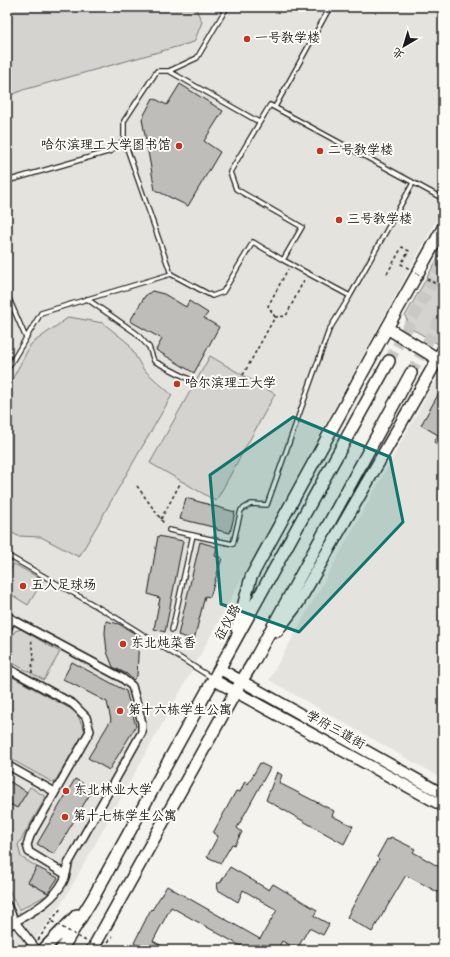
<svg xmlns="http://www.w3.org/2000/svg" width="450" height="957" font-family="Dekko,'LXGW WenKai TC',sans-serif">
  <style>
    .built { fill: #e4e3de }
    .green { fill: #d4d3cf; stroke: #787876 }
    .building { fill: #bebdba; stroke: #1c1c1c }
    .lines { fill: none; stroke-linecap: round; stroke-linejoin: round }
    .primary-tunnel { stroke: #c9c8c4; stroke-width: 11; stroke-dasharray: 11 5.5; stroke-linecap: butt }
    .lane-casing { stroke: #1c1c1c; stroke-width: 6 }
    .street-casing { stroke: #1c1c1c; stroke-width: 10 }
    .secondary-casing { stroke: #1c1c1c; stroke-width: 13 }
    .primary-casing { stroke: #1c1c1c; stroke-width: 14 }
    .path { stroke: #1c1c1c; stroke-width: 1.5; stroke-dasharray: 3 3; stroke-linecap: butt }
    .lane { stroke: #fdfcf7; stroke-width: 3.5 }
    .street { stroke: #fdfcf7; stroke-width: 7 }
    .secondary { stroke: #fdfcf7; stroke-width: 10 }
    .primary { stroke: #fdfcf7; stroke-width: 11 }
    .path-bridge { stroke: #1c1c1c; stroke-width: 1.5; stroke-dasharray: 3 3; stroke-linecap: butt }
    .marked { fill: #0f766e; fill-opacity: 0.2; stroke: #0f766e; stroke-width: 3; stroke-linejoin: round }
    .poi-dot { fill: #c8321e; stroke: #fdfcf7; stroke-width: 1.5 }
    .labels { text-anchor: middle; dominant-baseline: central; stroke-width: 4; stroke-linejoin: round; paint-order: stroke }
    .poi-label { font-size: 13px; fill: #1c1c1c; stroke: #fdfcf7; text-anchor: start }
    .street-label { font-size: 13px; fill: #1c1c1c; stroke: #fdfcf7 }
  </style>
  <rect width="100%" height="100%" fill="#f4f3ee"/>
  <filter id="ink" filterUnits="userSpaceOnUse"><feTurbulence type="fractalNoise" baseFrequency=".025" numOctaves="2"/><feDisplacementMap in="SourceGraphic" scale="8" xChannelSelector="R" yChannelSelector="G"/><feConvolveMatrix kernelMatrix="1 2 1 2 8 2 1 2 1" color-interpolation-filters="sRGB"/></filter>
  <g filter="url(#ink)">
    <!-- built -->
    <path class="built" d="M195 7H443V208L185 683 65 898 28 950H7V97L202 22Z
      M443 367V779L269 680Z"/>
    <!-- green -->
    <path class="green" d="M7 7H195L202 22 194 42 23 90 7 97Z
      M443 249V340L440 345 412 329 405 316Z
      M69 317 103 323 128 343 143 369 172 395 79 557 41 537 18 536 7 530V389L31 344Z
      M210 356 275 394 216 501 150 463Z
      M14 564 43 580 28 605 7 592V575Z
      M21 629 60 652 44 680 7 660V646L15 631Z
      M7 674 76 712 85 731 54 783 7 757Z
      M30 787 46 797 18 845 21 857 37 867 28 882 49 894 19 910 7 886V802L17 808Z"/>
    <!-- building -->
    <path class="building" d="M180 84 223 111 204 141 220 152 188 206 155 190 142 119 153 98 167 105Z
      M152 291 164 294 186 307 189 301 208 313 204 318 219 327 194 373 156 350 162 339 130 321 145 296Z
      M443 386V448L434 442 438 435 421 425Z
      M186 498 235 512 230 533 217 530V528L180 519Z
      M158 536 183 541 165 632 154 629 160 598 148 594Z
      M200 542 217 547 215 556 222 558 210 597 205 596 194 640 178 635Z
      M106 621 119 624 139 636 137 676 133 680 127 674 113 667 107 652 105 633Z
      M72 662 126 691 136 726 109 770 88 758 111 720 107 702 63 679Z
      M260 763 270 768 237 828 242 832 235 845 232 844 221 863 207 857 218 836 213 833 236 791 240 792 245 781 248 784Z
      M277 772 282 775 279 783 334 811 332 816 353 826 344 844 266 800Z
      M75 779 93 789 54 854 37 844Z
      M7 780 27 792 17 808 7 802Z
      M391 837 415 849 413 852 443 869V895L406 875 372 932 347 917 379 859 377 857 387 839 389 840Z
      M37 867 58 878 48 893 28 882Z
      M230 867 269 890 273 884 317 910 314 916 329 924 323 935 309 928 297 949 282 941 277 950H248L171 907 153 941 169 950H137L139 947 134 943 151 909 152 910 167 886 260 939 277 910 243 890 238 902 218 890 217 883H220Z"/>
    <g class="lines">
      <!-- primary-tunnel -->
      <path class="primary-tunnel" d="M389 361 443 264
        M411 373 443 313"/>
      <!-- lane casing -->
      <g class="lane-casing">
        <path id="lane" d="M169 71 259 122
          M275 107 330 7
          M7 181 111 151 124 140
          M283 260 302 227 236 189 230 172 270 105 440 197
          M171 274 124 140V121L157 71H169L197 58 227 7
          M7 294 26 338
          M350 296 413 183
          M87 299 136 333 149 347 154 361 189 379
          M7 370 41 313 171 274 212 296 223 292 253 242 283 260 350 296 329 330 267 505 251 504 241 510 233 544 169 530
          M7 555 115 617 212 678
          M172 630 193 535"/>
      </g>
      <!-- street casing -->
      <g class="street-casing">
        <path id="street" d="M7 616 12 619 7 629
          M12 619 122 678 132 686 142 723V732L68 864C67 870 66 877 63 882 53 901 33 911 15 922L37 950
          M7 668 73 704 86 717 90 731 30 836 27 845 29 852 65 874
          M7 765 55 792
          M7 905 15 922 7 927"/>
      </g>
      <!-- secondary casing -->
      <g class="secondary-casing">
        <path id="secondary" d="M220 669 443 794
          M214 680 443 806"/>
      </g>
      <!-- primary casing -->
      <g class="primary-casing">
        <path id="primary" d="M387 328 438 359
          M237 629 251 577 387 328 443 228
          M277 631 298 603 443 350
          M43 950 77 915
          M61 950 93 898 389 361
          M92 950 241 682 255 659 411 373"/>
      </g>
      <!-- path -->
      <path class="path" d="M275 317 268 306 288 269
        M275 317 286 316 305 278
        M243 375 275 317
        M137 486 165 525
        M161 519 181 482
        M32 673C31 665 34 663 34 657 34 649 29 647 33 638
        M51 921 62 907
        M108 942 113 936"/>
      <!-- lane -->
      <use href="#lane" class="lane"/>
      <!-- street -->
      <use href="#street" class="street"/>
      <!-- secondary -->
      <use href="#secondary" class="secondary"/>
      <!-- primary -->
      <use href="#primary" class="primary"/>
      <!-- path-bridge -->
      <path class="path-bridge" d="M387 274 402 247 409 251 401 264 443 288
        M38 940 51 921 102 950"/>
    </g>
  </g>
  <!-- marked area -->
  <path class="marked" d="M293 417 390 457 403 522 299 632 221 604 210 475Z"/>
  <!-- markers -->
  <g class="poi-dot">
    <circle cx="247" cy="39" r="4"/>
    <circle cx="179" cy="146" r="4"/>
    <circle cx="320" cy="151" r="4"/>
    <circle cx="339" cy="220" r="4"/>
    <circle cx="177" cy="384" r="4"/>
    <circle cx="23" cy="586" r="4"/>
    <circle cx="123" cy="644" r="4"/>
    <circle cx="120" cy="711" r="4"/>
    <circle cx="66" cy="791" r="4"/>
    <circle cx="65" cy="817" r="4"/>
  </g>
  <g class="labels">
    <!-- poi labels -->
    <g class="poi-label">
      <text x="255" y="39">一号教学楼</text>
      <text x="171" y="146" text-anchor="end">哈尔滨理工大学图书馆</text>
      <text x="328" y="151">二号教学楼</text>
      <text x="347" y="220">三号教学楼</text>
      <text x="185" y="384">哈尔滨理工大学</text>
      <text x="31" y="586">五人足球场</text>
      <text x="131" y="644">东北炖菜香</text>
      <text x="128" y="711">第十六栋学生公寓</text>
      <text x="74" y="791">东北林业大学</text>
      <text x="73" y="817">第十七栋学生公寓</text>
    </g>
    <!-- street labels -->
    <g class="street-label">
      <text transform="translate(229 623) rotate(-61)">征仪路</text>
      <text transform="translate(335 731) rotate(29)">学府三道街</text>
    </g>
  </g>
  <!-- margin -->
  <rect width="450" height="957" fill="none" stroke="#fdfcf7" stroke-width="24"/>
  <rect x="12" y="12" width="426" height="933" fill="none" stroke="#1c1c1c" stroke-width="1.5" filter="url(#ink)"/>
  <!-- north arrow -->
  <g transform="translate(404 46) rotate(218)" stroke="#fdfcf7" stroke-width="3" paint-order="stroke">
  <path d="M0-3L7 15L0 10L-7 15Z" fill="#1c1c1c"/>
  <text y="-6" font-size="11" font-weight="bold" text-anchor="middle" fill="#1c1c1c">北</text>
  </g>
</svg>
